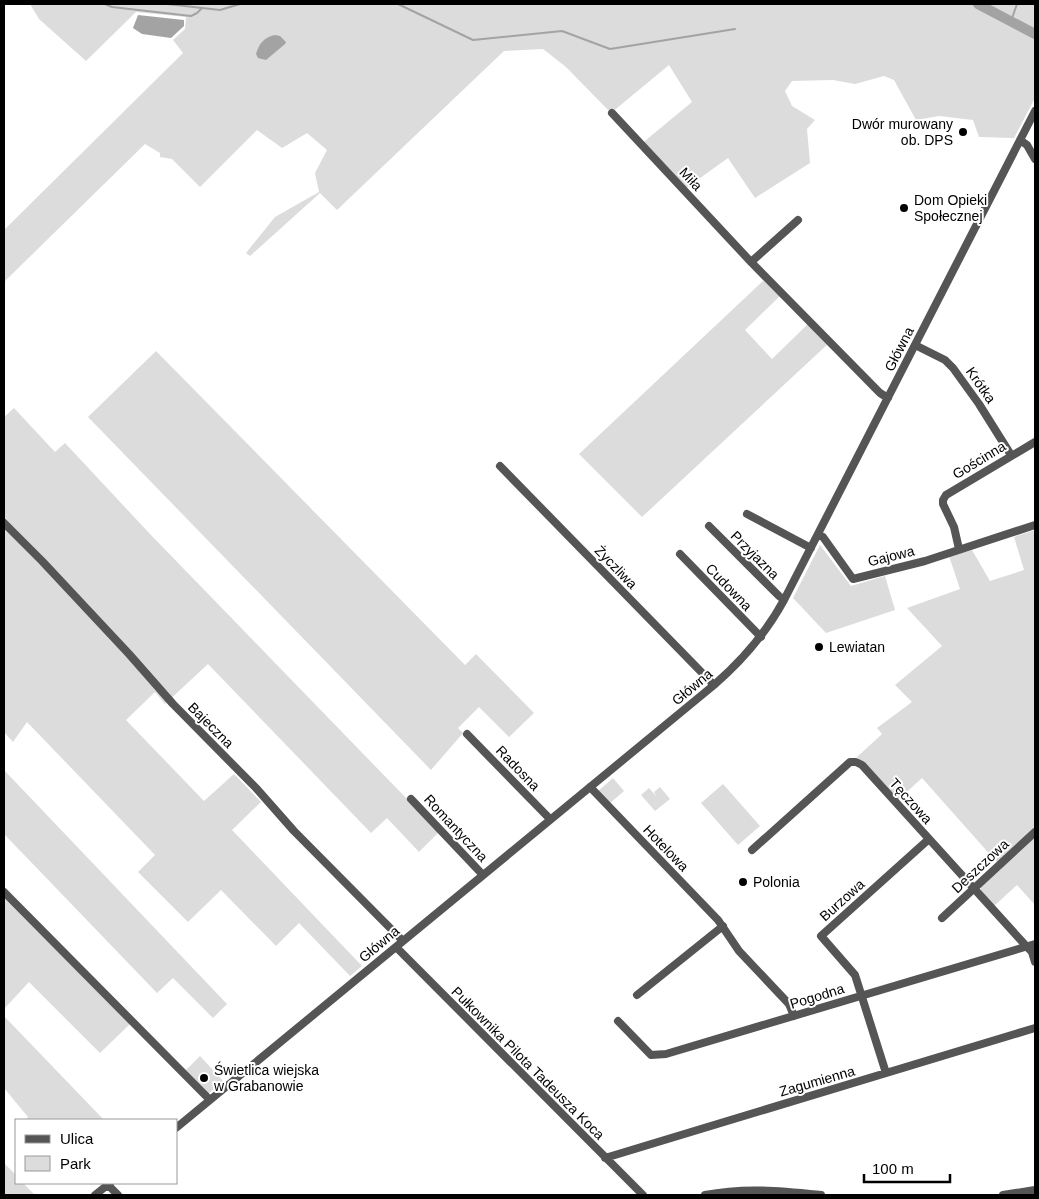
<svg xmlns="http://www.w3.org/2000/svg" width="1039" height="1199" font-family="Helvetica,sans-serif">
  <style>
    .green { fill: #dcdcdc }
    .water { fill: #a3a3a3 }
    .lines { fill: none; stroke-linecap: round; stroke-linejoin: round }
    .stream { stroke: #a3a3a3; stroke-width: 2 }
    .river { stroke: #a3a3a3; stroke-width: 10 }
    .minor { stroke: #555; stroke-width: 8 }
    .poi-dot { fill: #000; stroke: #fff; stroke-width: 2 }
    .labels { text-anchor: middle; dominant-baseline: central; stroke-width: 4; stroke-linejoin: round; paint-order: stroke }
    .poi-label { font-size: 14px; fill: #000; stroke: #fff; text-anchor: start }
    .street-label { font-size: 14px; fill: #000; stroke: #fff }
  </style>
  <rect width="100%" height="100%" fill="#fff"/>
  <!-- green -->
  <path class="green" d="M30 4H1035V98L1014 138 979 137 973 120 939 116 916 120 894 80 884 76 855 84 833 80 792 81 785 91 792 106 815 120 807 129 810 163 755 198 728 158 682 191 640 145 692 102 669 65 611 113 566 67 543 49 504 51 337 210 320 193 250 256 246 253 275 217 319 192 315 173 327 150 307 133 282 148 257 130 200 187 172 159 160 157V153L145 144 4 282V230L183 53 173 40 185 29 186 17 136 12 86 61 39 19Z
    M765 279 781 295 745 330 772 359 809 323 829 343 642 517 579 454Z
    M156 351 465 665 476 654 534 713 509 737 479 707 458 728 463 733 431 770 88 417Z
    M14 408 55 452 65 443 150 534 439 832 419 852 387 818 371 833 208 664 165 704 155 692 126 720 204 801 234 774 261 802 232 830 362 966 350 976 299 923 276 946 221 890 188 922 138 872 155 855 27 722 13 742 4 732V417Z
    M1035 530V905L1017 885 994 906 981 892V886L1002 868 922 778 898 800 857 757 882 734 877 728 912 702 895 685 942 646 907 608 960 589 949 556 972 550 990 581 1024 570 1014 537Z
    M820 545 851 586 885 576 895 610 826 633 793 598Z
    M4 770 227 1004 213 1018 173 978 157 993 4 834Z
    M613 778 624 791 609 804 597 792Z
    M723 784 760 826 738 845 701 803Z
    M660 787 670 799 655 811 641 795 649 788 657 797 654 792Z
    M4 898 130 1024 100 1053 29 982 4 1009Z
    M4 1016 104 1120H25L28 1117 4 1088Z
    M200 1056 223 1081 208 1094 186 1070Z
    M4 1163 16 1175V1183H23L35 1195H4Z"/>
  <!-- water -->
  <path class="water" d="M138 15 184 20V26L171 38 142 34 133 28Z
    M275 35 280 36 286 42 285 44 266 60 258 58 256 54C259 44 264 37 275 35Z"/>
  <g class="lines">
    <!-- stream -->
    <path class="stream" d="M105 4 112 7 191 16 197 13 202 8
      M167 4 220 10 240 4
      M398 4 473 40 562 31 610 49 735 29
      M1011 21 1017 4"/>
    <!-- river -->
    <path class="river" d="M978 4 1035 34"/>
    <!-- minor -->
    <path class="minor" d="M612 113 751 262 880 393 888 398
      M1020 140 1027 145 1035 159
      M751 262 798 220
      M915 345 945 360 953 368 979 404 1011 455
      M500 466 714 685
      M747 514 811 548
      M4 523 42 561 129 654 173 704 256 788 294 831 403 941
      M709 526 779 596 784 600
      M818 535 823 537 853 579 925 561 1035 525
      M959 549 954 527 943 504V500L946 495 1035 442
      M680 554 761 637
      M467 734 550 819
      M590 787 718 920 739 951 789 1004 794 1016
      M411 799 483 875
      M752 850 850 762H856L862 765 1027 947 1032 952 1035 962
      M4 892 210 1100
      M942 918 1035 832
      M396 947 643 1195
      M637 995 723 926
      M618 1021 651 1055 666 1054 1035 944
      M886 1073 855 975 821 936 929 839
      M176 1128 714 685C743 660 766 633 784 600L1035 111
      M605 1158 1035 1028
      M108 1185 118 1195
      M95 1195 110 1183
      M705 1195C745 1187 782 1191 821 1195
      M1003 1195 1035 1190"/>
  </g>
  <!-- markers -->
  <g class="poi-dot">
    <circle cx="963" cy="132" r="5"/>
    <circle cx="904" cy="208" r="5"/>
    <circle cx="819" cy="647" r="5"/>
    <circle cx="743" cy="882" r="5"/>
    <circle cx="204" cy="1078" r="5"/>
  </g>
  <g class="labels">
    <!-- poi labels -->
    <g class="poi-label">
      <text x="953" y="124" text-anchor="end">Dwór murowany<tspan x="953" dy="16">ob. DPS</tspan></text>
      <text x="914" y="200">Dom Opieki<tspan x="914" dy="16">Społecznej</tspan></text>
      <text x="829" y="647">Lewiatan</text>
      <text x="753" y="882">Polonia</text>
      <text x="214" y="1070">Świetlica wiejska<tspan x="214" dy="16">w Grabanowie</tspan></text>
    </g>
    <!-- street labels -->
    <g class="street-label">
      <text transform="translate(691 179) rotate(47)">Miła</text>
      <text transform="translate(899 349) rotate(-63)">Główna</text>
      <text transform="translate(981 385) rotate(55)">Krótka</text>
      <text transform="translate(979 460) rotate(-31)">Gościnna</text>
      <text transform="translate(755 555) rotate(45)">Przyjazna</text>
      <text transform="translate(891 556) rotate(-14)">Gajowa</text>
      <text transform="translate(616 567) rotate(46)">Życzliwa</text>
      <text transform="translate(729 587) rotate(46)">Cudowna</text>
      <text transform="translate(692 687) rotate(-40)">Główna</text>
      <text transform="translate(211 725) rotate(45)">Bajeczna</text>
      <text transform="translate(518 768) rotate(46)">Radosna</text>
      <text transform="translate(911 801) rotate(48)">Tęczowa</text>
      <text transform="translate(456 828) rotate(47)">Romantyczna</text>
      <text transform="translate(666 848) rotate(46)">Hotelowa</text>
      <text transform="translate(980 866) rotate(-43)">Deszczowa</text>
      <text transform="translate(842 900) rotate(-42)">Burzowa</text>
      <text transform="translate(379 944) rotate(-40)">Główna</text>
      <text transform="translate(817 996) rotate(-17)">Pogodna</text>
      <text transform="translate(528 1063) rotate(45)">Pułkownika Pilota Tadeusza Koca</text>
      <text transform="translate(817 1081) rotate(-16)">Zagumienna</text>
    </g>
  </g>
  <!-- border -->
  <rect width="1039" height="1199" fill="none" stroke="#000000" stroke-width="10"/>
  <!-- legend -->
  <rect x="15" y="1119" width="162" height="65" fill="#ffffff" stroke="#999999"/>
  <rect x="25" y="1135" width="25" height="8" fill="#555555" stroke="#999999"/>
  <text x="60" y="1144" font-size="15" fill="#000000">Ulica</text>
  <rect x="25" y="1156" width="25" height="15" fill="#dcdcdc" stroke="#999999"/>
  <text x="60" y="1169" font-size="15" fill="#000000">Park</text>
  <!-- scale -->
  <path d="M864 1174v8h86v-8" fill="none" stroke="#000000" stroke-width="2.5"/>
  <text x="872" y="1174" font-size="15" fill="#000000" stroke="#ffffff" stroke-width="4" paint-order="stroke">100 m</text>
</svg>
